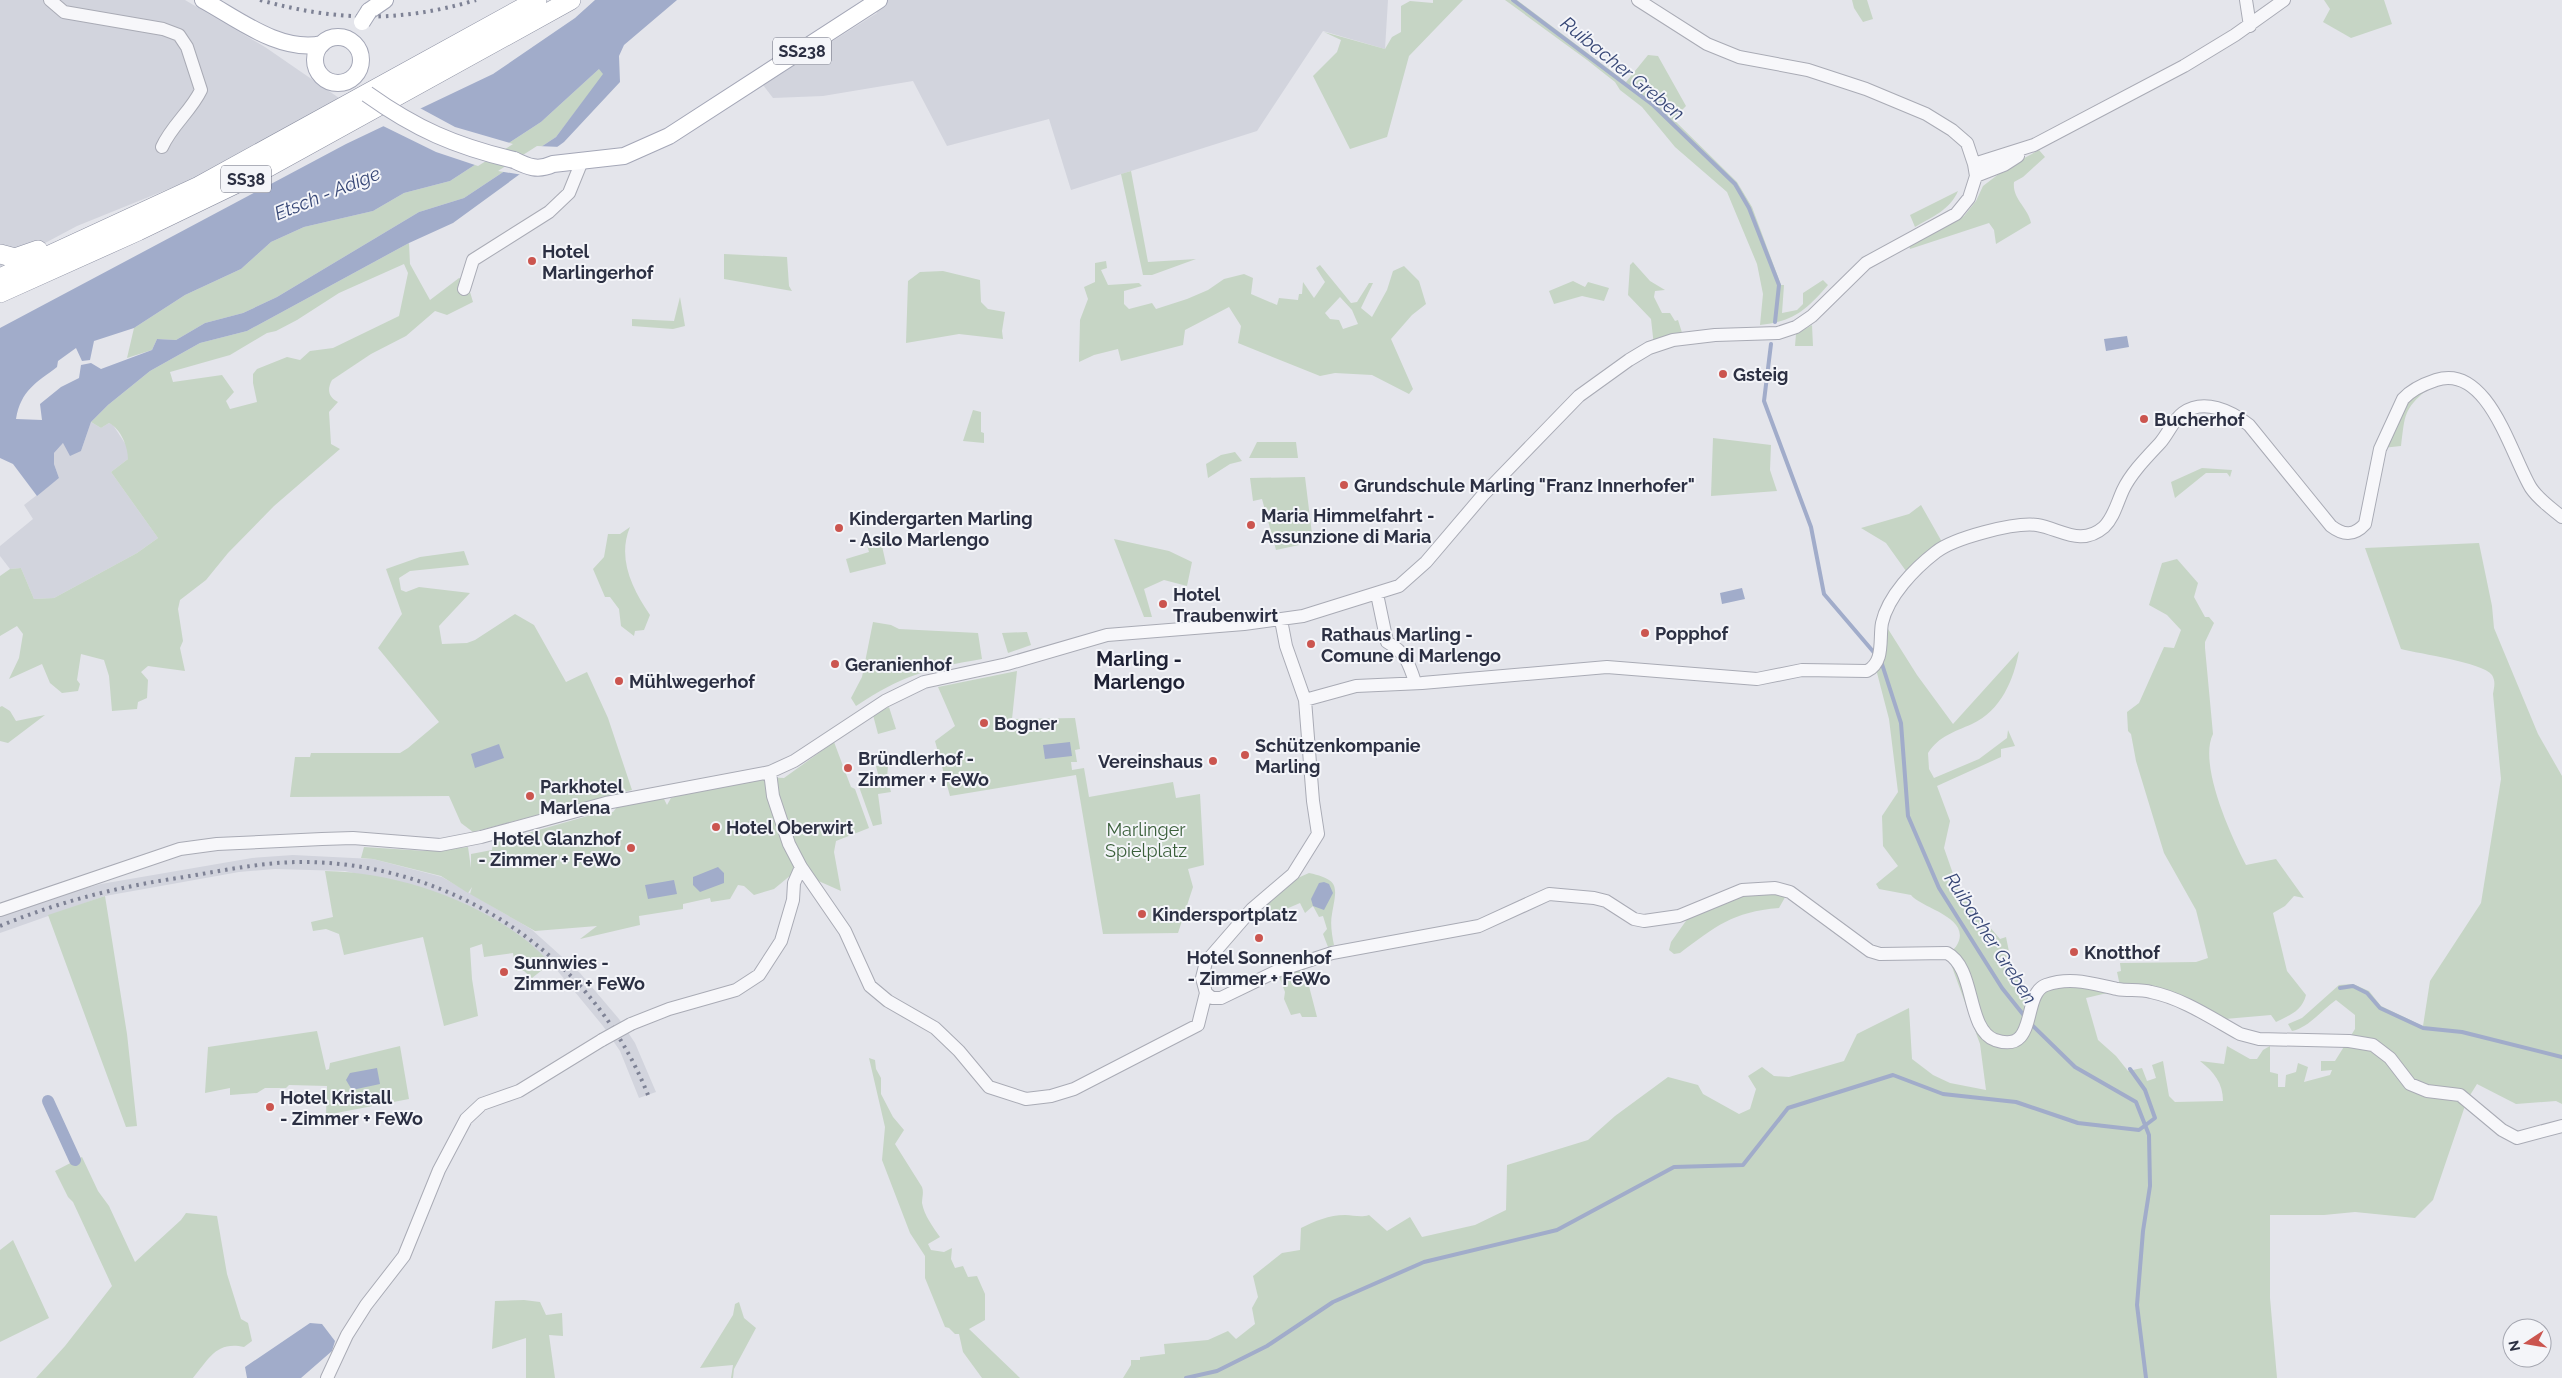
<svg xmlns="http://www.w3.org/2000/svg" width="2562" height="1378" font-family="Raleway,sans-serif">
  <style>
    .built { fill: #d2d4dd }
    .green { fill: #c6d5c5; fill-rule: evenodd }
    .water { fill: #a1acca; fill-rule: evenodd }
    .pier { fill: #e4e5eb }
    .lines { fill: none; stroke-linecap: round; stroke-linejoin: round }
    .stream { stroke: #a1acca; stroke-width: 4 }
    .canal { stroke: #a1acca; stroke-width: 12 }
    .minor-casing { stroke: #a9abb5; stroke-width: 14 }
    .major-casing { stroke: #a4a7b7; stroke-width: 18 }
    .highway-casing { stroke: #8c90a2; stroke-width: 20 }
    .minor { stroke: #f7f7fa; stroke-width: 12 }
    .major { stroke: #fff; stroke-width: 16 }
    .highway { stroke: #fff; stroke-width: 19 }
    .rail { stroke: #7e8295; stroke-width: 4; stroke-dasharray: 2.5 5; stroke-linecap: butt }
    .minor-bridge-casing { stroke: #a9abb5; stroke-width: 14; stroke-linecap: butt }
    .major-bridge-casing { stroke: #a4a7b7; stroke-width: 18; stroke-linecap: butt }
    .minor-bridge { stroke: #f7f7fa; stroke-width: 12 }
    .major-bridge { stroke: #fff; stroke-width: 16 }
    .poi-dot { fill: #cb554f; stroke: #f4f5f9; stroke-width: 2 }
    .labels { text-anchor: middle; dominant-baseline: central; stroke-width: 4; stroke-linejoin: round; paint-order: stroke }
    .shield { fill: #f4f5f9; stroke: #686b7a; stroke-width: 1 }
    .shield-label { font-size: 16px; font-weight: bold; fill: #2c3043 }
    .poi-label { font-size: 18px; font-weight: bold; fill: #2c3043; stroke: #f4f5f9; text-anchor: start }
    .park-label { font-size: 18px; fill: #3a5f3a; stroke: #f4f5f9 }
    .water-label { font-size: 19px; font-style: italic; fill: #374776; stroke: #f4f5f9 }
    .quarter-label { font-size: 20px; font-weight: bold; fill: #1e2134; stroke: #f4f5f9 }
  </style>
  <rect width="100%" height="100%" fill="#e4e5eb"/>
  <!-- built -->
  <path class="built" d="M0 0H185L265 47 339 98 208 173 77 226 0 267Z
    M879 0H1388L1385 49 1323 31 1257 131 1071 190 1049 119 947 146 913 81 823 96 773 98 763 85 877 13 872 4Z
    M91 422 101 428 109 423 113 425 128 448V459L111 472 158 538 137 553 54 598 34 599 21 568 10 569 0 556V546L33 519 24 505 59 478 54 464V453L63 443 81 451Z
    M293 855 373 859 442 877 531 929 580 973 619 1019 635 1043 656 1092 639 1098 620 1051 603 1026 551 963 520 936 460 902 430 891 345 871 275 869 239 872 105 896 0 933V917L43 900 101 884 252 858Z"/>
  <!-- green -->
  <path class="green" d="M1433 0H1463L1409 56 1387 137 1350 149 1313 76 1337 52 1341 40 1324 32 1385 49 1392 37 1401 32V6L1410 1 1433 3Z
    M1505 0H1517L1626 82 1648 55 1658 56 1686 106 1673 119 1737 182 1752 207 1781 285H1784L1782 313 1797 310 1803 304V293L1823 280 1828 285C1806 310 1795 321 1760 325L1763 294 1757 264 1727 192 1675 147 1642 107 1620 90 1615 82 1587 60Z
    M1852 0H1867L1873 19 1863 22 1854 8Z
    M2324 0H2384L2392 24 2351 38 2323 22 2330 9Z
    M600 68 604 74 556 137 464 198 419 212 277 297 243 313 205 323 176 340 157 339 152 350 127 358 134 328 185 295 241 269 271 242 304 227 373 211 404 193 450 181 541 122Z
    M2039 150 2045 157 2023 177 2014 182C2012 199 2028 207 2031 223L1996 244 1994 230 1989 223 1910 249 1909 245 1964 216 1976 201 1983 186 2008 167Z
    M1131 171 1148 262 1196 259 1152 275H1143L1121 174Z
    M1958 191C1950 210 1932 217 1915 227L1910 215Z
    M409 243 410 264 430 300 459 278 467 280 464 289 470 292 473 302 447 315 435 311 406 336 371 354 332 380C327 389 328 397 338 402L329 412 331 444 340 449 274 506 228 553 206 580 180 600 178 609 183 641 180 648 185 671 148 666 141 672 148 680 147 698 138 702 137 709 112 711 109 676 104 660 81 654 77 680 80 684 78 691 62 693 50 683 42 664 9 679 19 658 23 634 17 626 0 636V576L10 569 21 568 34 599 54 598 137 553 158 538 111 472 128 459C128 447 121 429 109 423L101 428 91 422 108 405 150 371 200 343 247 331ZM404 264 408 273 399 316 333 348 310 351 300 360 287 357 257 369 253 374V383L257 402 230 409 226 401 234 392 222 375 173 382 170 372 230 355 267 333 276 331 297 320 339 293Z
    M724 254 787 257 789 286 792 291 724 279Z
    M1106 261 1107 268 1101 270 1108 285 1139 283 1142 286 1124 291V304L1129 309 1152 303 1156 309 1187 299 1208 290 1224 279 1244 274 1253 278 1251 294 1277 305 1279 298 1298 300 1299 294H1302L1303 282 1314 298 1325 282 1316 268 1320 265 1351 303 1357 302 1369 283H1373L1361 308 1372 317 1387 290 1393 271 1404 266 1419 281 1426 304 1412 315 1391 339 1413 389 1409 394 1372 375 1335 373 1320 376 1238 343 1241 326 1229 307 1185 330 1183 345 1121 361 1118 349 1094 355 1079 362 1080 320 1088 299 1084 287 1095 282V263ZM1340 297 1352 310 1358 324 1343 329 1339 320 1330 319 1325 313Z
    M1633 262 1650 281 1665 290 1655 291 1654 297 1662 313H1670L1675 321 1678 320 1684 339 1654 346 1651 319 1628 295 1630 265Z
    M943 271 980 280 981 302 988 309 1005 312 1002 331 1003 339 959 334 906 343 908 281 920 272Z
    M1573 281 1585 287 1588 282 1609 288 1604 301 1582 296 1554 304 1549 291Z
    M680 297 685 326 673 329 632 326V319L674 321Z
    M1812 325 1813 346H1795L1796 334Z
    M2428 389C2403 409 2405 416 2401 446L2382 448 2410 397Z
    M973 410 981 412V432L984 433V443L963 441Z
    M1713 438 1771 445 1770 470 1777 491 1711 496Z
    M1257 442H1296L1298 458H1249Z
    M1235 452 1242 461 1230 464 1208 478 1206 464 1221 455Z
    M2202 468 2232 470 2230 477 2227 473H2206L2175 498 2171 482Z
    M1305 477 1313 542 1276 550 1262 499 1253 501 1250 478Z
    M1921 505 1942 542 1906 571 1886 543 1861 528 1909 514Z
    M630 527C617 558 632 589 650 615L644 630 635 631 634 636 621 626 619 609 610 597H605L593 569 604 557 608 534H620Z
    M880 537 886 564 850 573 846 559 869 552 866 542Z
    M1114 539 1169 551 1192 562 1187 586 1164 580 1144 589 1152 617H1144Z
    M2479 543 2492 606 2494 628 2538 734 2562 776V1104L2556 1101 2516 1104 2477 1084 2467 1100 2433 1200 2415 1218 2355 1212 2324 1215H2270V1298L2277 1378H1123L1131 1365V1360H1140V1357L1165 1354 1164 1344 1208 1340 1228 1331 1236 1339 1255 1324 1252 1308 1258 1297 1253 1276 1282 1253 1300 1250 1301 1228C1315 1221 1329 1215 1345 1215 1354 1215 1360 1218 1369 1215L1387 1231 1410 1217 1422 1237 1475 1225 1506 1210 1507 1165 1588 1140 1615 1116 1668 1077 1698 1085 1703 1094 1739 1114 1750 1109 1756 1089 1748 1076 1762 1067 1774 1076 1789 1077 1844 1061 1857 1034 1909 1008 1912 1059 1933 1075 1950 1083 1986 1090 1980 1044 1947 953C1953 950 1955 949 1958 943 1970 917 1921 908 1911 895L1879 889 1876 884 1898 866 1883 846 1882 816 1898 792 1889 719 1876 669 1883 621 1917 675 1953 724 2019 651C2014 679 2001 711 1972 724 1954 732 1939 736 1928 753L1929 769 1934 778 1979 759 2007 738 2008 730 2015 746 2001 749V757L1937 786 1950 821 1944 848 1959 891 2000 939 2006 937 2014 976 2033 997 2045 985 2120 986 2117 972 2121 971 2120 963 2196 962 2208 958 2196 910 2164 853 2136 761 2131 734 2128 731 2127 712 2139 703 2164 647 2174 648 2181 630 2167 615 2149 605 2162 563 2177 559 2198 583 2194 597 2205 617H2209L2214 623 2205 642V648L2213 734C2198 764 2231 836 2246 865L2276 859 2304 898 2294 896 2285 906 2273 913 2287 971 2306 995C2302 1011 2290 1015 2276 1022L2271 1015 2225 1019 2176 1000 2120 990 2086 998 2098 1040 2116 1056 2128 1071 2142 1068 2147 1081 2156 1078 2152 1065 2163 1061 2169 1096 2175 1102 2223 1101C2223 1083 2214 1072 2200 1061L2224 1064 2227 1046 2250 1059H2257L2263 1050 2270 1046V1072L2278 1074V1087H2285L2286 1075 2296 1072 2298 1063 2308 1067 2304 1082 2330 1075 2332 1070 2321 1071V1061H2335L2355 1029V1015L2336 1000C2322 1010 2308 1028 2292 1031L2288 1024 2302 1018 2339 985 2353 984 2369 991 2381 1006 2423 1026 2430 981 2481 903 2501 779 2493 694C2494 687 2496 682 2492 675 2482 662 2420 654 2401 649L2365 548Z
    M464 551 469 565 410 571 399 578 401 590 406 592 419 587 470 593 439 626 442 644 467 643 475 640 515 614 534 625 566 682 587 672 608 718 632 790 473 832 461 823 449 796 290 797 295 757H310L311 753H400L408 748 439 722 378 648 402 614 386 569 420 557Z
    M873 622 891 625 899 629 978 633 982 659C929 668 901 676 856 706L851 698 862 677Z
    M1027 632 1031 645 1008 653 1002 633Z
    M1017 671 1012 719 1075 718 1080 749 1075 750 1077 762H1071L1072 770 1084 768 1089 797 1173 782 1176 798 1200 794 1204 865 1188 869 1193 887 1178 933 1103 934 1076 775 950 796 935 741 955 726 938 687Z
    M2 706 10 711 16 721 45 715 8 743 0 741V707Z
    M889 707 896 729 878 734 873 715Z
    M834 742 851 787 855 789 869 828 836 841 834 852 841 891 814 879 791 875 774 889 754 895 744 886 738 885 730 899 711 902 710 898 683 904V909L639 916 640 925 580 939 597 926 535 931 470 894 472 887 468 893 441 876 373 859 361 858 364 847 426 851 468 847 471 868V854L492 850 493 843 598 813 613 812 617 807 658 799H664L667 805 671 798 712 785 760 777 784 778Z
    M876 766H888L887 777 891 792 878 794 882 824 873 826 858 784 879 778Z
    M325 871C392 872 465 896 519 935 531 943 541 954 551 963L532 978 524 971H516L513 953 484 957 482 944 470 948 472 979 478 1016 444 1026 423 937 344 955 339 934 326 929 313 931 311 922 333 917Z
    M1309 873C1340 880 1337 886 1332 914 1330 923 1332 936 1334 945L1328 947 1323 934 1327 929 1323 916 1319 917 1313 906 1305 913 1300 903 1272 915 1267 905 1291 881Z
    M1788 892 1779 908C1732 912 1716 926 1680 953L1674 954 1669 950 1671 942 1693 911 1724 897Z
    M105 896 127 1034 137 1126 126 1127 48 915Z
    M1303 963 1317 1017H1302L1300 1013 1291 1015 1284 999 1285 992 1277 971Z
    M317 1031 326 1070 329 1069 330 1063 400 1046 409 1099 326 1115 327 1086 289 1085 286 1088H265L257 1093 230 1095V1088L205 1093 208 1047Z
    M869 1058 875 1060 876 1069 881 1078V1094L893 1117 904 1130 895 1144 922 1187C924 1193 922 1197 922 1203 924 1215 933 1227 940 1237L928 1244 931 1250 944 1252 952 1248 951 1259 955 1268 963 1266 968 1277 977 1276 985 1294V1320L969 1329 1020 1378H982L963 1352 959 1334H955L949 1328 945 1327 925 1278V1256L910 1233 882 1160 885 1127Z
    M82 1157 98 1191 109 1206 135 1262 181 1220 186 1213 217 1216 227 1274 241 1319 248 1323 252 1341 244 1347C216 1341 209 1359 193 1378H36L65 1346 112 1286 73 1202 68 1197 55 1171Z
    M13 1240 49 1318 0 1342V1250Z
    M524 1300 540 1302 546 1315 562 1313 563 1336 549 1335 555 1378H526V1338L492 1349 495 1301Z
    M739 1302 744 1318 756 1328 734 1369 733 1378H731L733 1365 700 1368 733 1315 735 1304Z"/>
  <!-- water -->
  <path class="water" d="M595 0H677L624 45 619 56 620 82 564 142 453 223 409 243 247 331 200 343 150 371 108 405 91 422 81 451 70 456 63 443 54 453V464L59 478 37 496 13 464 0 458V328L346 144 493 74 575 18ZM599 69 603 74 556 137 464 198 419 212 277 297 243 313 205 323 176 340 157 339 152 350 101 369 91 363 81 365 79 378 61 387 40 404 42 420 16 419C21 390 36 383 57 367L58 361 76 348 82 361 90 360 94 341 134 328 185 295 241 269 271 242 304 227 373 211 404 193 450 181 541 122Z
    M2127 336 2129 347 2106 351 2104 339Z
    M1742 588 1745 599 1722 604 1720 593Z
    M1070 742 1072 756 1045 759 1043 745Z
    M499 744 504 758 475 768 471 754Z
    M718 867 724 873V883L700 892 693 885V877Z
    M674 880 677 894 648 899 645 885Z
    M1324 882 1329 884 1333 893 1324 910 1313 906 1311 899 1319 883Z
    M377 1068 380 1084 352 1090 346 1080 350 1073Z
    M310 1323 322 1324 335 1341 332 1351 301 1378H247L245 1367Z"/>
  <!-- pier -->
  <path class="pier" d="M418 107 455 127 513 144 478 166 436 152 381 125Z
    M537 146 561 147 523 175 498 171Z"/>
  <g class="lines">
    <!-- stream -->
    <path class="stream" d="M1513 0 1653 105 1735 184 1749 208 1779 285 1775 322
      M1771 344 1764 401 1811 527 1824 594 1877 656
      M1881 661 1901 723 1908 816 1939 888 2002 988 2026 1018
      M2340 988 2353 986 2367 993 2380 1008 2423 1028 2462 1032 2562 1057
      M2030 1023 2075 1067 2136 1102 2149 1135 2150 1186 2143 1231 2137 1305 2146 1378
      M1186 1378 1217 1371 1267 1346 1333 1302 1424 1262 1557 1230 1674 1167 1743 1165 1788 1108 1893 1075 1943 1094 2016 1102 2078 1123 2139 1130 2155 1118 2145 1090 2130 1069"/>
    <!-- canal -->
    <path class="canal" d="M48 1101 75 1160"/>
    <!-- minor casing -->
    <g class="minor-casing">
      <path id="minor" d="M50 0 64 12 163 29 179 35 187 47 201 90C191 111 172 125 162 147
        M2246 0 2250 26
        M1974 164 2034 145 2184 66 2235 35 2284 0
        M1976 176 2004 165 2018 156
        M464 289 473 260 549 212 569 193 582 161
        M1377 594 1387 642C1405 652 1409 663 1415 682
        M1305 700 1356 686 1422 683 1607 667 1757 679 1802 670 1867 671C1885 662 1879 639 1882 623 1888 596 1914 569 1936 552 1954 538 2014 522 2037 525 2061 529 2081 547 2104 527 2114 517 2117 503 2123 490 2131 473 2147 457 2160 443 2168 434 2173 420 2183 413 2204 398 2231 411 2249 425L2331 526C2344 536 2354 536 2365 524L2380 449 2403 399C2411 390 2424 384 2436 380 2488 363 2511 455 2531 488 2539 500 2551 508 2562 517
        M770 772 773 796 789 844 801 867 845 931 870 986 888 1001 935 1028 959 1051 989 1087 1026 1099 1051 1096 1074 1089 1198 1025 1206 993 1202 978 1206 962 1252 909 1293 874 1318 834 1313 801 1305 700 1286 646 1281 620
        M0 910 180 849 217 844 322 839 353 838 440 845 481 837 606 803 770 772 794 761 885 701 924 682 1007 664 1107 635 1244 624 1303 616 1399 586 1426 562 1483 495 1579 396 1629 360 1649 348 1673 340 1715 335 1778 333 1796 327 1812 316 1866 263 1956 214 1969 198 1976 176 1974 164 1967 143 1952 130 1926 114 1866 89 1808 70 1739 57 1707 44 1638 0
        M1206 993 1212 998H1221L1277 971 1332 953 1479 926 1549 894 1594 898 1606 901 1634 919 1644 921 1679 916 1742 890 1775 888 1790 892 1870 951 1880 954 1947 953C1976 968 1966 1029 1995 1040 2039 1055 2021 994 2046 985 2071 976 2093 984 2117 989 2128 991 2140 989 2151 992 2182 998 2213 1019 2240 1034L2259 1039 2349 1041 2373 1045 2390 1058 2410 1084 2427 1091 2460 1095 2502 1130 2517 1138 2562 1126
        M631 1024 669 1009 736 990 759 975 781 941 793 900 794 883 801 867
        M327 1378 347 1335 366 1305 404 1256 439 1170 466 1119 482 1104 519 1091 602 1040"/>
    </g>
    <!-- major casing -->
    <g class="major-casing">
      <path id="major" d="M203 0C238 19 280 53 322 44
        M369 11 385 0
        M315 60a23 23 0 1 1 46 0a23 23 0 1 1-46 0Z
        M514 160C528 167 538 171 553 164L624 156 669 136 879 0"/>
    </g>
    <!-- highway casing -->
    <g class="highway-casing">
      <path id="highway" d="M0 254 15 258 38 250
        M0 278 199 186 537 0
        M0 293 138 231 254 175 571 0"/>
    </g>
    <!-- minor -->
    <use href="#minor" class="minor"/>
    <!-- major -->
    <use href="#major" class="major"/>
    <!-- highway -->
    <use href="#highway" class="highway"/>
    <!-- rail -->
    <path class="rail" d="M260 0C335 21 400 23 476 0
      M0 926C58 902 117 887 178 878 222 871 265 861 310 862 457 866 593 956 648 1095"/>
    <!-- minor-bridge casing -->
    <g class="minor-bridge-casing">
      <path id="minor-bridge" d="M602 1040 631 1024"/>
    </g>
    <!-- major-bridge casing -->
    <g class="major-bridge-casing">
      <path id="major-bridge" d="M362 22 369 11
        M367 94C416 129 455 146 514 160"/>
    </g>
    <!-- minor-bridge -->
    <use href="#minor-bridge" class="minor-bridge"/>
    <!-- major-bridge -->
    <use href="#major-bridge" class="major-bridge"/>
  </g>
  <!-- markers -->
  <g class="poi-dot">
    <circle cx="532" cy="261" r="5"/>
    <circle cx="1723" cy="374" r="5"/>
    <circle cx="2144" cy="419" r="5"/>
    <circle cx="1344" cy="485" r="5"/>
    <circle cx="1251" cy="525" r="5"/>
    <circle cx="839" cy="528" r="5"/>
    <circle cx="1163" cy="604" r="5"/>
    <circle cx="1645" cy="633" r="5"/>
    <circle cx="1311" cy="644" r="5"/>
    <circle cx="835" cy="664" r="5"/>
    <circle cx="619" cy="681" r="5"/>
    <circle cx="984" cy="723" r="5"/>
    <circle cx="1245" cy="755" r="5"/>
    <circle cx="1213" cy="761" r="5"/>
    <circle cx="848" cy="768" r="5"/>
    <circle cx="530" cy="796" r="5"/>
    <circle cx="716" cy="827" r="5"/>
    <circle cx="631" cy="848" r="5"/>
    <circle cx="1142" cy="914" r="5"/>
    <circle cx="1259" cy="938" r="5"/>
    <circle cx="2074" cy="952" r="5"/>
    <circle cx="504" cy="972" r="5"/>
    <circle cx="270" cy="1107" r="5"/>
  </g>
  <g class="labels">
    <!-- shield labels -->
    <g class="shield">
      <rect x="773" y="37.5" width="58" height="27" rx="4"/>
      <rect x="221" y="165.5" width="50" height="27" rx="4"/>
    </g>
    <g class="shield-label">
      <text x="802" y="51">SS238</text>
      <text x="246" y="179">SS38</text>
    </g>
    <!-- poi labels -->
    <g class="poi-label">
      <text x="542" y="251">Hotel<tspan x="542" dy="21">Marlingerhof</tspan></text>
      <text x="1733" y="374">Gsteig</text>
      <text x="2154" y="419">Bucherhof</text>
      <text x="1354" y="485">Grundschule Marling "Franz Innerhofer"</text>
      <text x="1261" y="515">Maria Himmelfahrt -<tspan x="1261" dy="21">Assunzione di Maria</tspan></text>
      <text x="849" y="518">Kindergarten Marling<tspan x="849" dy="21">- Asilo Marlengo</tspan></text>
      <text x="1173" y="594">Hotel<tspan x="1173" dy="21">Traubenwirt</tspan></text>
      <text x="1655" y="633">Popphof</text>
      <text x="1321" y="634">Rathaus Marling -<tspan x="1321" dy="21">Comune di Marlengo</tspan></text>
      <text x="845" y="664">Geranienhof</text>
      <text x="629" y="681">Mühlwegerhof</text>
      <text x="994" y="723">Bogner</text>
      <text x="1255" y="745">Schützenkompanie<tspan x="1255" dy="21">Marling</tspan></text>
      <text x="858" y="758">Bründlerhof -<tspan x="858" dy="21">Zimmer + FeWo</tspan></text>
      <text x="1203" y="761" text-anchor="end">Vereinshaus</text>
      <text x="540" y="786">Parkhotel<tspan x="540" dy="21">Marlena</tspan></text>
      <text x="726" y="827">Hotel Oberwirt</text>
      <text x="621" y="838" text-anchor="end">Hotel Glanzhof<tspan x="621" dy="21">- Zimmer + FeWo</tspan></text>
      <text x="1152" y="914">Kindersportplatz</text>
      <text x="2084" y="952">Knotthof</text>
      <text x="1259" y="957" text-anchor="middle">Hotel Sonnenhof<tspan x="1259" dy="21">- Zimmer + FeWo</tspan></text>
      <text x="514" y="962">Sunnwies -<tspan x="514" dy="21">Zimmer + FeWo</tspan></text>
      <text x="280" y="1097">Hotel Kristall<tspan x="280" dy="21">- Zimmer + FeWo</tspan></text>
    </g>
    <!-- park labels -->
    <g class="park-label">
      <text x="1146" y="829">Marlinger<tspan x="1146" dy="21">Spielplatz</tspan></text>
    </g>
    <!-- water labels -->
    <g class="water-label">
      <text transform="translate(1623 68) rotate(39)">Ruibacher Greben</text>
      <text transform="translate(327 193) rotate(-22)">Etsch - Adige</text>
      <text transform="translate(1991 938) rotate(57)">Ruibacher Greben</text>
    </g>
    <!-- quarter labels -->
    <g class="quarter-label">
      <text x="1139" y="659">Marling -<tspan x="1139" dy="23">Marlengo</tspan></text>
    </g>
  </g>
  <!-- north arrow -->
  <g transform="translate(2527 1343) rotate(258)"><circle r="24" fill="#f4f5f9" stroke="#a4a6b0"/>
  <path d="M0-4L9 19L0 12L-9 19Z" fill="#cb554f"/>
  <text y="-8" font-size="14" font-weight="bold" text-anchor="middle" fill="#2c3043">N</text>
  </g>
</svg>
